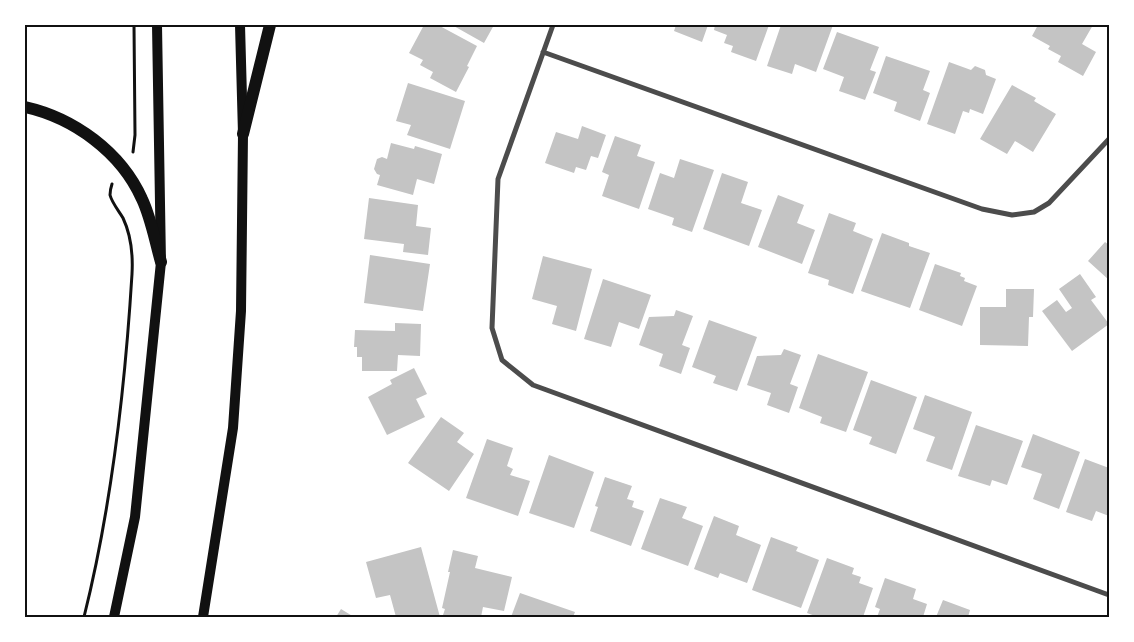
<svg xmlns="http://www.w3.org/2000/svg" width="1134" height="642" font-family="'Times New Roman',serif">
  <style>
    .building { fill: #c4c4c4 }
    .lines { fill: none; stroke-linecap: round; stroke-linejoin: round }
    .path { stroke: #111; stroke-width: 3 }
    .minor { stroke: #4c4c4c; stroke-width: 5 }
    .secondary { stroke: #111; stroke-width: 10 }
    .primary { stroke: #111; stroke-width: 12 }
    .neatline { fill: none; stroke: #111; stroke-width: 2 }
  </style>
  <rect width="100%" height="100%" fill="#fff"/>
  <!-- building -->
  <path class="building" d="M424 25H438L477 46 467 66 469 67 456 92 430 78 433 72 420 65 423 60 409 53Z
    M452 25H494L484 43Z
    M676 25H708L702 42 674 31Z
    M715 25H769L756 61 731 52 733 46 724 43 727 35 714 30Z
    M781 25H833L816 72 795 64 792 74 767 66Z
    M1038 25H1093L1082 44 1096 52 1083 76 1058 62 1061 56 1048 49 1050 46 1032 36Z
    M837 32 879 47 870 70 876 72 865 100 839 91 844 77 823 69Z
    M886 56 930 71 923 90 930 93 920 121 894 111 897 102 873 93Z
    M949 62 971 70 975 66 985 70 986 75 996 79 983 114 970 109 969 113 963 111 955 134 927 124Z
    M408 83 465 101 450 149 407 135 411 125 396 121Z
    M1012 85 1036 98 1034 101 1056 114 1033 152 1015 141 1007 154 980 139Z
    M582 126 606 135 598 158 591 156 586 170 576 167 574 173 545 163 556 132 578 139Z
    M615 136 641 145 637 156 655 162 639 209 602 196 609 175 602 172Z
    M391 143 414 149 415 146 442 154 434 184 417 179 413 195 377 185 380 175 377 174 374 169 377 159 382 157 387 159Z
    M680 159 714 170 692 232 672 225 674 218 648 209 660 173 674 178Z
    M722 173 748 182 741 203 762 210 749 246 703 229Z
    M778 195 804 205 797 223 815 230 802 264 758 247Z
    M369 198 418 205 416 226 431 228 428 255 403 252 404 244 364 239Z
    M829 213 856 223 853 231 873 239 853 294 828 285 829 280 808 273Z
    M882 233 909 243V246L930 253 910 308 861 291Z
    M1105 242 1109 245V280L1088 261Z
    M370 255 430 264 423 311 364 303Z
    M543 256 592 269 576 331 552 324 557 306 532 299Z
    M935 264 961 273 960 276 965 278 964 281 977 286 962 326 919 310Z
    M1080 274 1096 297 1091 300 1109 324 1072 351 1042 311 1057 300 1066 312 1072 308 1059 289Z
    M603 279 651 295 639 329 619 322 611 347 584 339Z
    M1006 289H1034L1033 317H1029L1028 346 980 345V307H1006Z
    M676 310 693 316 682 345 690 348 681 374 659 366 663 354 639 345 649 317 674 316Z
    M709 320 757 337 737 391 713 383 716 376 692 367Z
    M395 323 421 324 420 356 398 355 397 371H362V357H357V347H354L355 330 395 331Z
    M784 349 801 355 790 384 798 387 789 413 767 405 771 393 747 385 757 356 781 355Z
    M818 354 868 372 846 432 820 423 822 417 799 408Z
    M414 368 427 394 416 399 425 417 387 435 368 397 392 384 390 380Z
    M871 380 917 397 896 454 869 444 872 437 853 430Z
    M925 395 972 412 952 470 926 461 935 437 913 429Z
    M441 417 464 433 457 442 474 454 449 491 408 463Z
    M976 425 1023 441 1007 485 992 480 990 486 958 476Z
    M1033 434 1080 452 1059 509 1033 499 1042 474 1021 467Z
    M487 439 513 448 507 466 513 469 510 475 530 481 518 516 466 498Z
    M549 455 594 472 574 528 529 513Z
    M1085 459 1109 468V516L1096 511 1092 521 1066 512Z
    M605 477 632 486 627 499 634 501 632 507 644 511 631 546 590 531 598 507 595 506Z
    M660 498 687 507 682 518 703 526 688 566 641 549Z
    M714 516 739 526 736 535 761 545 747 583 720 573 718 578 694 569Z
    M771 537 798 547 796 551 819 560 801 608 752 590Z
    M421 547 440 617H396L390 595 376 598 366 562Z
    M453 550 478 556 475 568 512 577 504 611 483 607 481 617H452L443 615 445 609 442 608 450 572H448Z
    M827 558 854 568 852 574 861 577 859 583 873 588 863 617H818L807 613Z
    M885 578 916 589 913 599 927 604 923 617H877L880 609 875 607Z
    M520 593 575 612 573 617H511Z
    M943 600 970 610 968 617H936Z
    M341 609 354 617H336Z"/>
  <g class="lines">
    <!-- path -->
    <path class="path" d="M133 152 135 135 134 25
      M84 617C112 505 125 389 132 274 133 256 131 235 123 218 119 211 112 203 110 195 110 191 111 187 112 184"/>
    <!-- minor -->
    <path class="minor" d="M553 25 498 179 492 328 502 360 533 385 1109 595
      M543 52 982 209 1012 215 1034 212 1049 203 1109 139"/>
    <!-- secondary -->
    <path class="secondary" d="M114 617 135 517 161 262 157 25
      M203 617 233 428 241 311 243 134 240 25"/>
    <!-- primary -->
    <path class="primary" d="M25 107C74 118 121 152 142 199 151 218 155 241 161 262
      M243 134 270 25"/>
  </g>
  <!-- border -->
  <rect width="1134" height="642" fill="none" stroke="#ffffff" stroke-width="52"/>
  <rect x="26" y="26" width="1082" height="590" class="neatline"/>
</svg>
